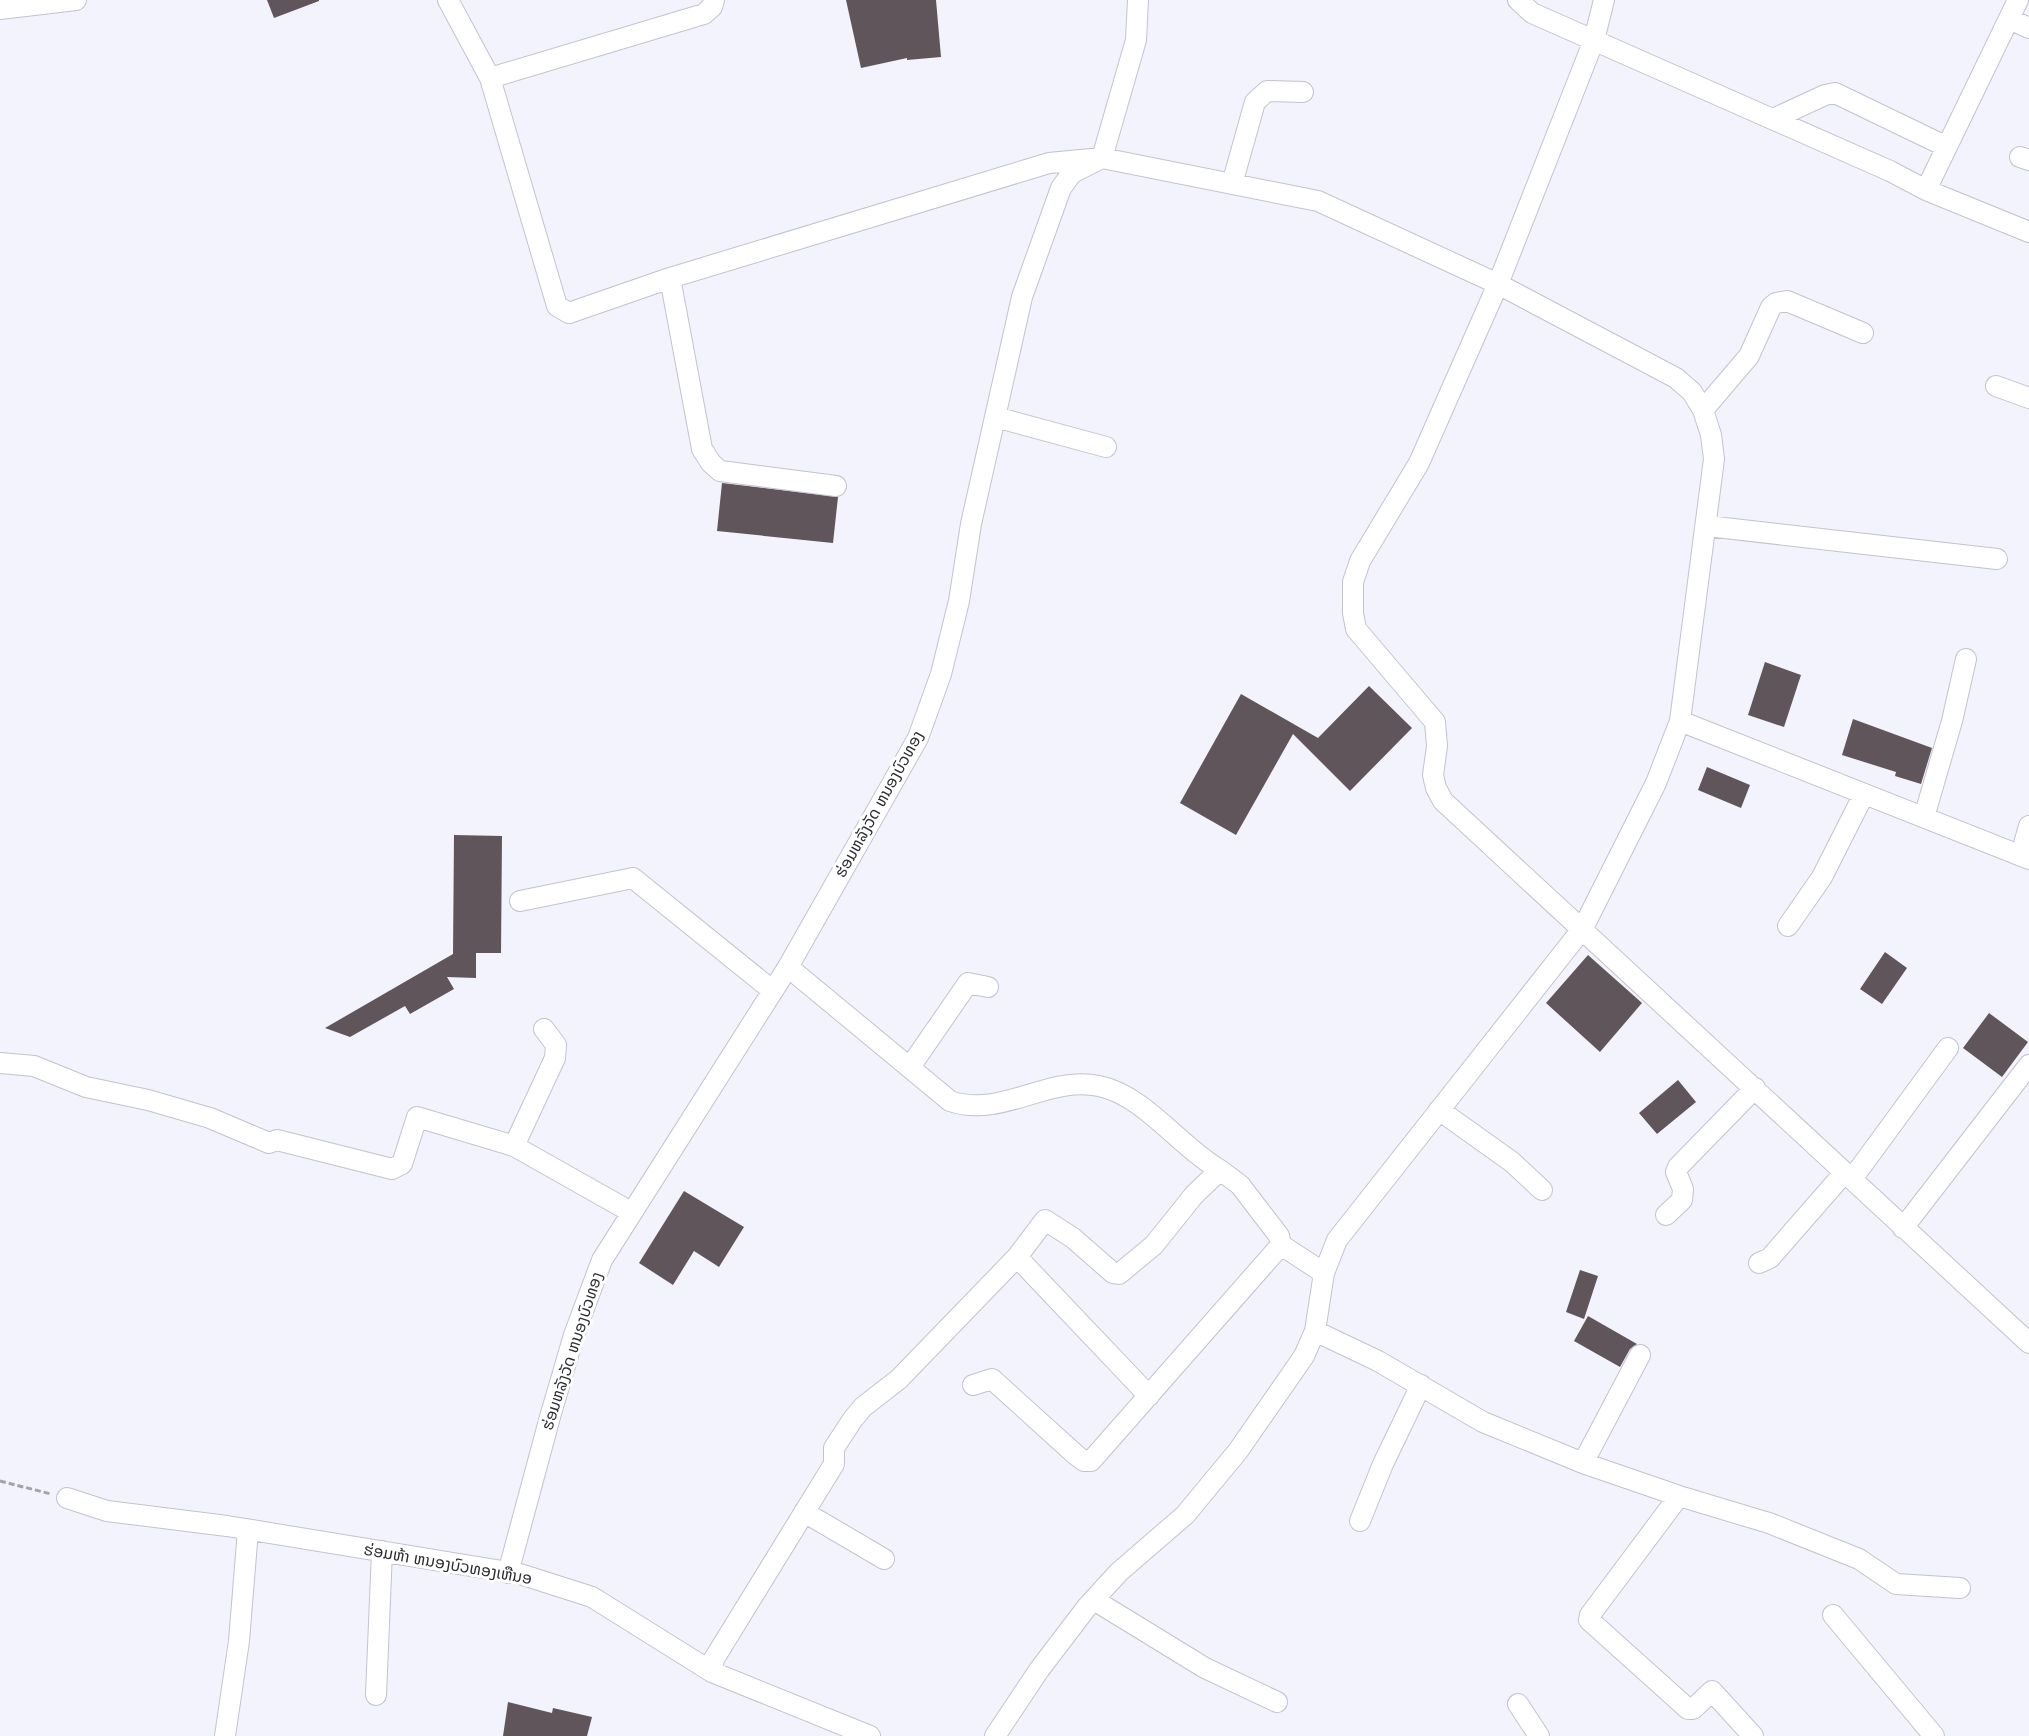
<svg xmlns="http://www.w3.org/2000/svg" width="2029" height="1736" font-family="Helvetica,'Noto Sans Lao',sans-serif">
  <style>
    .building { fill: #5f555b }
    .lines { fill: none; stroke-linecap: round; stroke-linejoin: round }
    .minor-casing { stroke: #c2c3cf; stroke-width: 22 }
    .path { stroke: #a2a2aa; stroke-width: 3; stroke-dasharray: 6 3; stroke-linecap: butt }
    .minor { stroke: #fff; stroke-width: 20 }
    .labels { text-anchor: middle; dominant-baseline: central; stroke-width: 6; stroke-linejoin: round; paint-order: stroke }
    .street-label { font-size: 16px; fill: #2c2d31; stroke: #fff }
  </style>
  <rect width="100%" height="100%" fill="#f3f3fd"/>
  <!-- building -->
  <path class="building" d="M267 0H319V1L274 18Z
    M846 0H936L941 57 907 60V58L861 68Z
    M722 483 838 497 833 543 717 531Z
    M1765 662 1801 675 1784 727 1748 715Z
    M1369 686 1412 728 1350 791 1293 734 1236 835 1180 803 1241 694 1318 738Z
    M1853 719 1932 748 1921 784 1895 776 1896 772 1842 755Z
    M1707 767 1750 785 1741 808 1698 790Z
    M454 835 502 836 501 953H476V978L447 977 454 989 410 1014 405 1006 350 1037 325 1028 453 954Z
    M1885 952 1907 968 1882 1004 1860 989Z
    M1588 955 1642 1003 1600 1052 1546 1003Z
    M1989 1013 2028 1042 2002 1077 1963 1048Z
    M1678 1080 1696 1102 1657 1134 1639 1113Z
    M684 1191 744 1227 719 1267 694 1251 673 1285 639 1263Z
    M1580 1270 1598 1276 1584 1319 1566 1312Z
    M1588 1316 1637 1344 1630 1349 1620 1367 1574 1341Z
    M508 1702 552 1713 553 1708 592 1717 587 1736H503Z"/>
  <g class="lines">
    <!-- minor casing -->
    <g class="minor-casing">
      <path id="minor" d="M448 0 490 78 557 306 569 313 670 278 1049 163 1102 158 1318 201 1498 284 1676 378 1692 392 1703 410 1711 435 1714 459 1680 721 1656 783 1583 928 1337 1240 1324 1273 1315 1331 1304 1356 1238 1451 1185 1515 1119 1572 1087 1607 1039 1670 995 1736
        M1518 0 1532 13 1890 171 1926 190 2029 232
        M1604 0 1594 40 1498 284 1419 463 1360 561 1353 582V613L1356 629 1435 722 1437 746 1433 775 1436 788 1443 801 2029 1343
        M0 9 76 0
        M2009 19 2029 28
        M490 78 704 14 712 7 714 0
        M1773 119 1825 95 1835 93 1947 147
        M2020 157 2029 160
        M1232 184 1255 102 1267 91 1303 92
        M1926 190 2018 0
        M670 278 702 449 711 463 720 471 836 486
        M1996 386 2029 398
        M1703 410 1749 356 1771 307 1776 303 1787 301 1863 333
        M995 417 1106 447
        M1707 526 1997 559
        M1680 721 2029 859
        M1924 817 1952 721 1966 659
        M2021 855 2029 826
        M520 901 633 878 773 991
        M1788 926 1822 877 1864 794
        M788 967 950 1101C1001 1119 1048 1075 1099 1086 1144 1095 1180 1147 1220 1170
        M0 1063 34 1066 86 1087 148 1100 210 1118 269 1143 277 1140 392 1169 402 1164 417 1117 514 1146 631 1212
        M910 1067 968 983 988 987
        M1439 1110 1512 1162 1542 1190
        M514 1146 555 1058 556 1045 544 1029
        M1852 1179 1948 1048
        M1666 1215 1682 1200 1683 1189 1676 1172 1678 1167 1755 1088
        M1903 1228 2029 1065
        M1017 1257 1045 1220 1073 1238 1113 1273 1119 1274 1154 1245 1194 1195 1220 1170 1240 1185 1279 1236 1281 1245 1324 1273
        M1759 1263 1770 1258 1845 1172
        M1315 1331 1378 1361 1483 1422 1583 1463 1679 1496 1769 1523 1859 1559 1896 1584 1960 1588
        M973 1385 992 1379 1076 1455 1084 1461H1091L1281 1245
        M1583 1463 1640 1355
        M1679 1496 1590 1615 1589 1620 1688 1709H1693L1712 1691 1753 1736
        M67 1498 107 1511 227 1526 520 1574 592 1597 712 1672 870 1736
        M804 1512 884 1559
        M1360 1521 1383 1464 1421 1385
        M508 1573 550 1417 574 1335 602 1260 788 967 918 738 941 674 959 601 971 524 1022 297 1061 188 1072 173 1102 158 1136 40 1138 0
        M1094 1600 1205 1668 1277 1702
        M1833 1615 1934 1736
        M712 1672 714 1659 834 1464V1448L853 1419 863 1407 899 1379 1017 1257 1149 1396
        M376 1695 382 1551
        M1518 1704 1539 1736
        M225 1736 239 1641 248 1530"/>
    </g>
    <!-- path -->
    <path class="path" d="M0 1481 51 1494"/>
    <!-- minor -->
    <use href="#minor" class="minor"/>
  </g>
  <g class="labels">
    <!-- street labels -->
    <g class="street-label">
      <text transform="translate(879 804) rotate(-61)">ຮ່ອມຫລັງວັດ ຫນອງບົວທອງ</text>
      <text transform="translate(572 1351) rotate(-72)">ຮ່ອມຫລັງວັດ ຫນອງບົວທອງ</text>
      <text transform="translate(448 1564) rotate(10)">ຮ່ອມຫ້າ ຫນອງບົວທອງເຫືນອ</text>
    </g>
  </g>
</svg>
